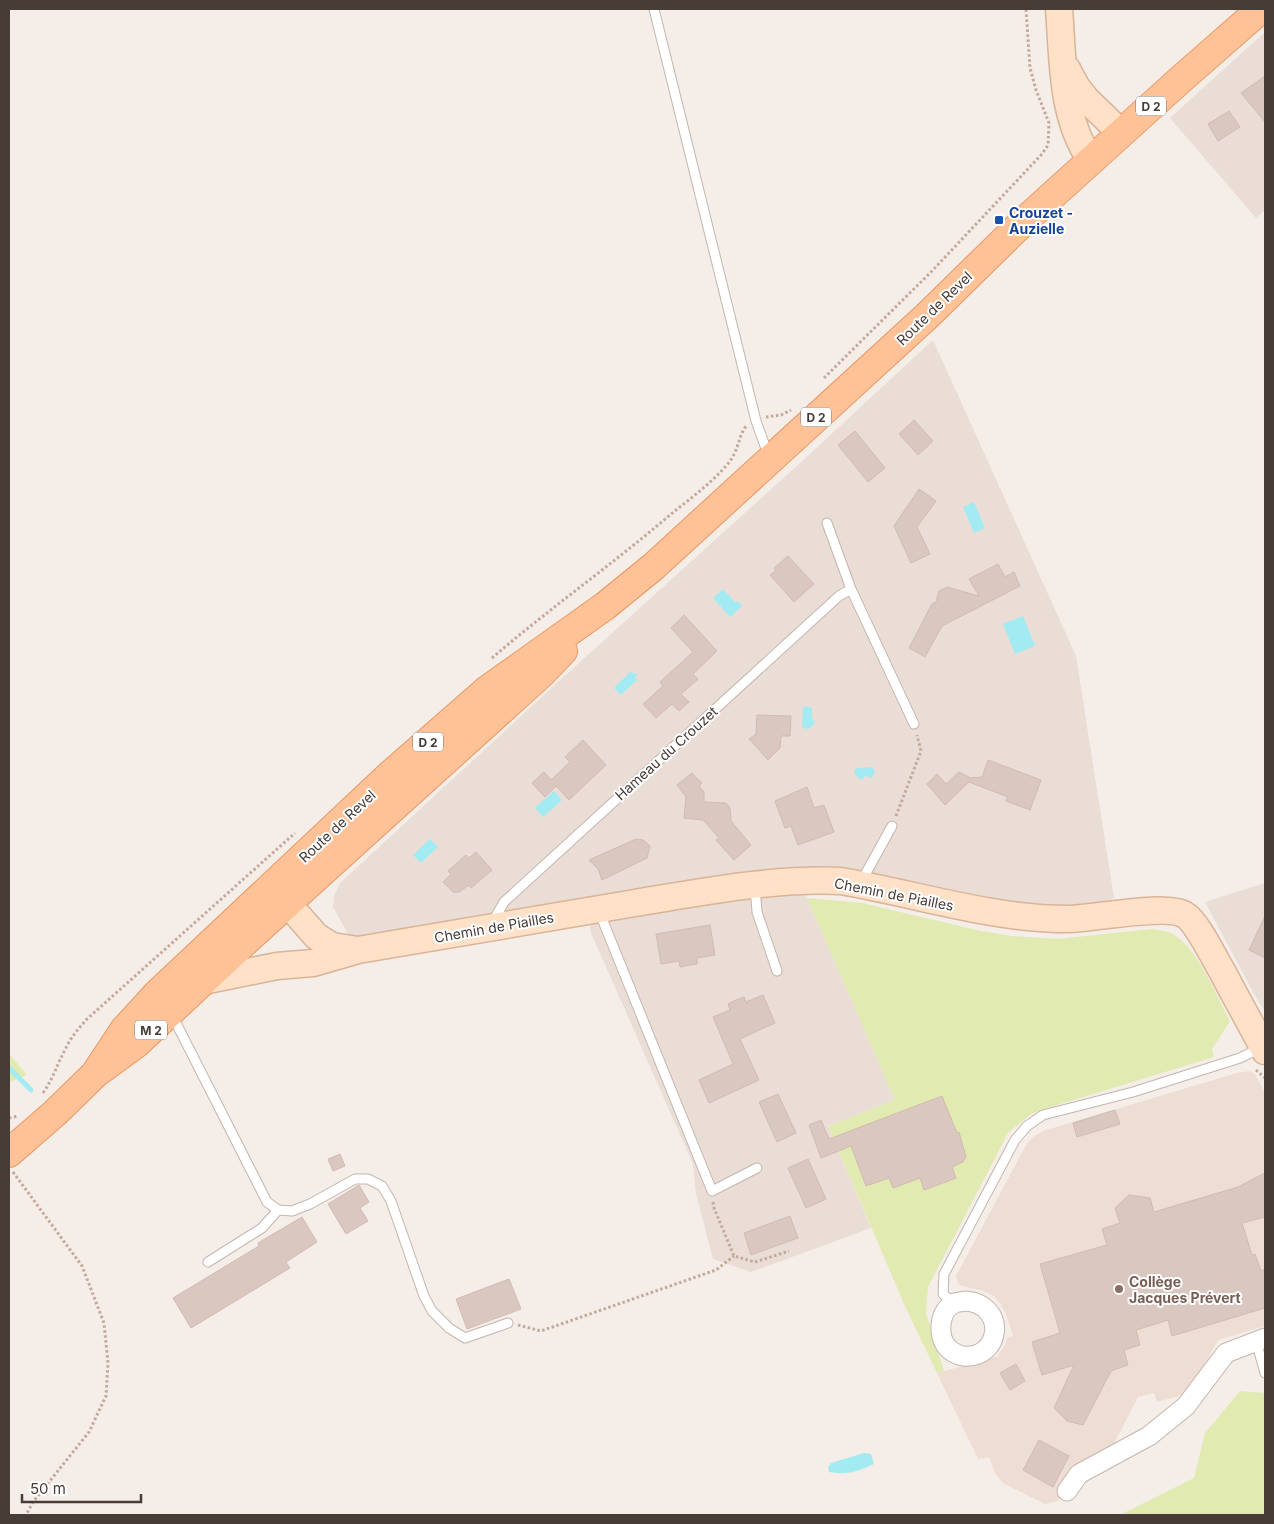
<svg xmlns="http://www.w3.org/2000/svg" width="1274" height="1524" font-family="Inter,sans-serif">
  <style>
    .residential { fill: #e9ddd6 }
    .education { fill: #eeddd2 }
    .green { fill: #e1eab0 }
    .water { fill: #a3ebf3 }
    .lines { fill: none; stroke-linecap: round; stroke-linejoin: round }
    .stream { stroke: #a3ebf3; stroke-width: 5 }
    .building { fill: #dac8c0; stroke: #d2bab0 }
    .lane-casing { stroke: #c4b5ad; stroke-width: 11 }
    .street-casing { stroke: #c4b5ad; stroke-width: 21 }
    .secondary-casing { stroke: #d9b499; stroke-width: 29 }
    .primary-casing { stroke: #e89763; stroke-width: 30 }
    .path { stroke: #c3a99b; stroke-width: 3; stroke-dasharray: 2.5 2.5; stroke-linecap: butt }
    .lane { stroke: #fff; stroke-width: 9 }
    .street { stroke: #fff; stroke-width: 19 }
    .secondary { stroke: #ffe1c8; stroke-width: 26 }
    .primary { stroke: #ffc297; stroke-width: 28 }
    .transit-dot { fill: #1a4fb4; stroke: #fff; stroke-width: 2 }
    .education-dot { fill: #8d6e63; stroke: #fff; stroke-width: 2 }
    .labels { text-anchor: middle; dominant-baseline: central; stroke-width: 4; stroke-linejoin: round; paint-order: stroke }
    .shield { fill: #fff; stroke: #7f7672; stroke-width: 1 }
    .shield-label { font-size: 12px; font-weight: bold; fill: #483c36 }
    .transit-label { font-size: 14px; font-weight: bold; fill: #164399; stroke: #fff; text-anchor: start }
    .street-label { font-size: 14px; fill: #483c36; stroke: #fff }
    .education-label { font-size: 14px; font-weight: bold; fill: #785e54; stroke: #fff; text-anchor: start }
  </style>
  <rect width="100%" height="100%" fill="#f5ede8"/>
  <!-- residential -->
  <path class="residential" d="M1265 32V210L1256 218 1170 118Z
    M933 340 1076 656 1114 898 1086 910 1028 913 794 875 807 898 895 1100 828 1126 871 1228 751 1272 713 1259 696 1194 693 1164 591 933 588 903 353 943 333 907 334 896 340 883 558 682 800 463Z
    M1265 883V1012L1253 992 1205 902Z"/>
  <!-- education -->
  <path class="education" d="M1250 1071 1255 1074 1265 1093V1326L1218 1340 1189 1393 1157 1402 1154 1393 1138 1397 1108 1455 1071 1476 1058 1501 1045 1504 1003 1483 995 1473 989 1457 978 1459 937 1373 997 1357 1005 1345 1007 1338 1013 1336 1006 1314 1001 1305 994 1296 984 1291 962 1286 958 1284 956 1276 1026 1145 1033 1137 1043 1131 1237 1073Z"/>
  <!-- green -->
  <path class="green" d="M807 898 862 903 981 931 1011 936 1058 939 1151 929C1160 930 1169 931 1177 937 1198 950 1218 999 1230 1021L1212 1049 1214 1057 1041 1110 1031 1114 1008 1133 928 1287 926 1313 944 1371 937 1373 904 1304 828 1126 895 1100Z
    M9 1054 27 1075 9 1082Z
    M1240 1391 1265 1393V1515H1120L1194 1478 1205 1433Z"/>
  <!-- water -->
  <path class="water" d="M974 502 985 528 974 533 963 507Z
    M723 589 735 602H739L742 606 730 617 713 598Z
    M1023 616 1035 646 1015 654 1003 624Z
    M630 672 638 674 635 678 637 680 621 695 614 688Z
    M805 706 812 708V718L815 722 809 729 803 728 802 726 803 708Z
    M873 767 875 773 871 778 865 776 863 779H859L854 772 856 768Z
    M554 791 562 800 543 817 535 808Z
    M430 839 438 847 421 863 413 855Z
    M864 1453 871 1454 874 1464C856 1472 849 1475 829 1472L828 1467 831 1463Z"/>
  <g class="lines">
    <!-- stream -->
    <path class="stream" d="M9 1068 31 1090"/>
  </g>
  <!-- building -->
  <path class="building" d="M1265 76V122L1241 93Z
    M1229 111 1240 127 1218 141 1208 124Z
    M914 420 933 441 918 455 899 434Z
    M855 431 885 468 868 482 838 445Z
    M919 489 936 501 917 527 930 554 911 563 894 526Z
    M788 556 814 584 794 602 770 575 776 570 774 568Z
    M998 564 1005 577 1014 572 1020 586 942 626 925 657 909 648 932 604 936 602 939 591 947 587 979 596 969 579Z
    M684 615 717 651 693 674 698 679 681 694 689 702 679 711 672 704 656 718 643 704 663 686 660 682 693 652 671 628Z
    M757 715 791 716 790 736H781L780 748 768 760 749 739 756 734Z
    M583 740 606 765 569 800 556 786 545 797 532 783 544 772 551 780 570 762 565 757Z
    M988 760 1041 780 1030 810 1006 801 1008 797 969 782 945 805 927 784 937 774 946 784 959 772 971 778 982 777Z
    M692 773 702 783 699 786 704 792V802L726 803 730 808 731 821 751 845 734 860 716 840 719 838 703 820 684 818 686 797 677 785Z
    M807 787 814 808 824 805 834 832 798 845 791 826 785 828 775 801Z
    M636 839 643 840 650 846 647 858 602 880 598 869 589 860Z
    M476 852 492 870 471 888 469 885 459 892H453L443 882 451 874 448 871 466 855 469 858Z
    M1265 916V958L1249 950Z
    M710 925 715 955 697 958V964L689 965 680 967 679 961 661 964 656 934Z
    M763 995 775 1023 740 1039 759 1080 709 1103 699 1080 733 1064 713 1017 730 1010 728 1004 736 1000 744 997 746 1002Z
    M778 1094 796 1133 777 1142 759 1102Z
    M942 1096 957 1133 959 1132 966 1157 963 1162 952 1167 956 1178 924 1190 920 1178 893 1188 889 1178 866 1186 851 1146 821 1158 809 1125 821 1120 829 1139Z
    M1115 1110 1120 1124 1077 1137 1073 1123Z
    M340 1154 345 1166 333 1171 328 1159Z
    M808 1159 826 1199 806 1208 788 1168Z
    M1265 1173V1217L1242 1223 1252 1255 1255 1254 1261 1271 1265 1269V1308L1172 1336 1168 1320 1136 1330 1140 1345 1124 1350 1128 1365 1111 1371 1083 1425 1067 1421 1054 1408 1074 1365 1042 1375 1032 1342 1060 1333 1040 1264 1107 1245 1102 1229 1120 1223 1115 1208 1129 1195 1150 1198 1154 1212 1238 1187Z
    M359 1185 369 1202 360 1208 368 1221 346 1234 328 1204Z
    M790 1216 798 1238 751 1255 744 1233Z
    M302 1217 317 1242 286 1262 290 1268 191 1328 173 1298 259 1246 258 1243Z
    M509 1279 521 1309 467 1329 456 1299Z
    M1016 1364 1025 1381 1010 1390 1000 1373Z
    M1039 1440 1069 1456 1053 1487 1023 1470Z"/>
  <g class="lines">
    <!-- lane casing -->
    <g class="lane-casing">
      <path id="lane" d="M654 9 756 421 769 457
        M827 523 851 589
        M863 882 866 873 892 826
        M755 887 757 912 777 971
        M601 911 603 921 712 1191 757 1168
        M495 923V918L504 902 839 596 851 589 914 724
        M172 1015 267 1202 278 1210 292 1211 310 1204 355 1179H368L382 1186 391 1201 424 1296 432 1311 449 1328 465 1338 508 1323
        M208 1262 262 1228 278 1210
        M954 1303 943 1294 944 1274 1015 1140 1027 1126 1043 1115 1133 1092 1240 1058 1260 1048
        M1256 1341 1265 1373"/>
    </g>
    <!-- street casing -->
    <g class="street-casing">
      <path id="street" d="M966 1301C1008 1305 1001 1360 963 1356 957 1355 950 1351 947 1347 937 1335 939 1309 955 1303 958 1302 962 1302 966 1301Z
        M1067 1491 1079 1474 1149 1436 1186 1406 1226 1353 1265 1338"/>
    </g>
    <!-- secondary casing -->
    <g class="secondary-casing">
      <path id="secondary" d="M1059 9C1063 59 1061 118 1091 160
        M1067 69 1076 86 1086 99 1121 133
        M266 896 288 904 316 936 332 946 358 950
        M203 981 277 966 313 963 358 950C450 935 542 919 635 903 703 892 772 878 841 881 917 894 991 919 1068 919 1094 919 1166 903 1185 915 1197 922 1214 958 1222 971 1236 998 1251 1024 1265 1051"/>
    </g>
    <!-- primary casing -->
    <g class="primary-casing">
      <path id="primary" d="M95 1074 124 1030 157 994 391 774 487 690 605 606 653 567 927 316 1022 223 1180 80 1261 9
        M9 1153 55 1113 95 1074 136 1044 249 938 542 673 563 651"/>
    </g>
    <!-- path -->
    <path class="path" d="M824 378 932 271 1042 154 1048 145 1049 123 1036 90 1030 68 1026 9
      M766 417 781 415 791 410
      M492 658C550 608 613 564 671 514 690 499 710 484 726 466 739 452 737 439 746 426
      M896 816 921 751 917 735
      M1256 1070 1265 1078
      M43 1093C54 1077 57 1064 66 1048 71 1037 79 1028 87 1019L295 833
      M9 1118 18 1116
      M13 1172 82 1266 104 1323 108 1363 106 1396 89 1432 33 1502 26 1515
      M713 1202 714 1208 734 1256 755 1262 789 1251
      M518 1325 541 1331 716 1270 734 1256"/>
    <!-- lane -->
    <use href="#lane" class="lane"/>
    <!-- street -->
    <use href="#street" class="street"/>
    <!-- secondary -->
    <use href="#secondary" class="secondary"/>
    <!-- primary -->
    <use href="#primary" class="primary"/>
  </g>
  <!-- markers -->
  <rect class="transit-dot" x="994" y="215" width="10" height="10" rx="2.5"/>
  <circle class="education-dot" cx="1119" cy="1289" r="5"/>
  <g class="labels">
    <!-- shield labels -->
    <g class="shield">
      <rect x="1136" y="96.5" width="30" height="19" rx="4"/>
      <rect x="801" y="407.5" width="30" height="19" rx="4"/>
      <rect x="413" y="732.5" width="30" height="19" rx="4"/>
      <rect x="135" y="1020.5" width="32" height="19" rx="4"/>
    </g>
    <g class="shield-label">
      <text x="1151" y="106">D 2</text>
      <text x="816" y="417">D 2</text>
      <text x="428" y="742">D 2</text>
      <text x="151" y="1030">M 2</text>
    </g>
    <!-- transit labels -->
    <g class="transit-label">
      <text x="1009" y="212">Crouzet -<tspan x="1009" dy="16">Auzielle</tspan></text>
    </g>
    <!-- street labels -->
    <g class="street-label">
      <text transform="translate(934 308) rotate(-44)">Route de Revel</text>
      <text transform="translate(666 753) rotate(-42)">Hameau du Crouzet</text>
      <text transform="translate(337 826) rotate(-43)">Route de Revel</text>
      <text transform="translate(894 894) rotate(11)">Chemin de Piailles</text>
      <text transform="translate(494 927) rotate(-10)">Chemin de Piailles</text>
    </g>
    <!-- education labels -->
    <g class="education-label">
      <text x="1129" y="1281">Collège<tspan x="1129" dy="16">Jacques Prévert</tspan></text>
    </g>
  </g>
  <!-- border -->
  <rect width="1274" height="1524" fill="none" stroke="#483c36" stroke-width="20"/>
  <!-- scale -->
  <path d="M22 1494v8h119v-8" fill="none" stroke="#483c36" stroke-width="2.5"/>
  <text x="30" y="1494" font-size="15" fill="#483c36" stroke="#ffffff" stroke-width="4" paint-order="stroke">50 m</text>
</svg>
